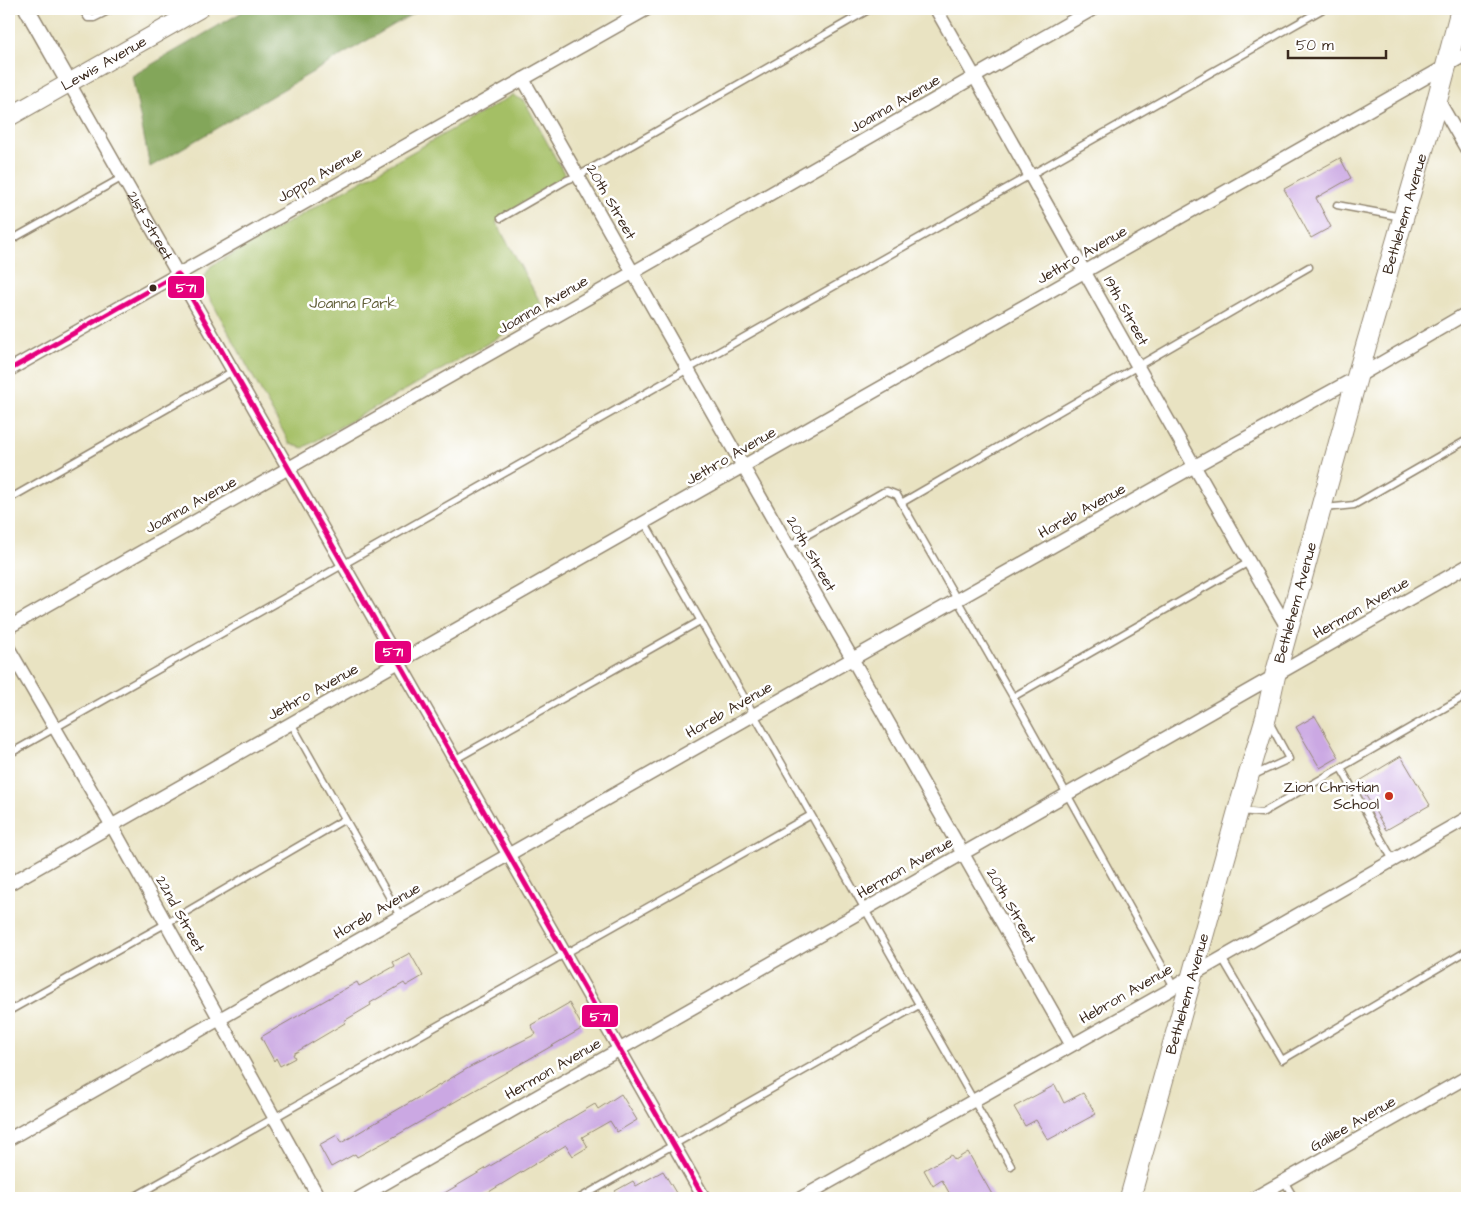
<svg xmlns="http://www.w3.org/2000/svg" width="1476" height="1207" font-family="'Architects Daughter',sans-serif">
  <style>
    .green { fill: #a4bf65; stroke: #707442 }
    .forest { fill: #83a65a; stroke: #5f683c }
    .building { fill: #cba8e3 }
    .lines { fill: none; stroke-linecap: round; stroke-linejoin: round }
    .service-casing { stroke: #928670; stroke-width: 9 }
    .minor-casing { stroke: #928670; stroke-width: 15 }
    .tertiary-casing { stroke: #928670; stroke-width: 18 }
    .secondary-casing { stroke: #928670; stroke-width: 20 }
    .primary-casing { stroke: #928670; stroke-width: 22 }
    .service { stroke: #fff; stroke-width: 6 }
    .minor { stroke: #fff; stroke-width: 12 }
    .tertiary { stroke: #fff; stroke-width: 15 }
    .secondary { stroke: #fff; stroke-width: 18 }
    .primary { stroke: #fff; stroke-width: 20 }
    .bus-1-casing { stroke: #fff; stroke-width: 9 }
    .bus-1 { stroke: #e5007d; stroke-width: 5 }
    .bus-dot { fill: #3b2a1e; stroke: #fff; stroke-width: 2 }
    .poi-dot { fill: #c8321e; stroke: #fff; stroke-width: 2 }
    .labels { text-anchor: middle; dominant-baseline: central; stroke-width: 5; stroke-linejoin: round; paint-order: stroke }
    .street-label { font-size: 15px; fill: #3b2a1e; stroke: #fff }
    .park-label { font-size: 15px; fill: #605e37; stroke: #fff }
    .poi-label { font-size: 15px; fill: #3b2a1e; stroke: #fff; text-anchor: end }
    .line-badge { stroke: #fff; stroke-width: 2 }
    .badge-label { font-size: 14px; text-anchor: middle; font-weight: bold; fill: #fff }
  </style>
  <rect width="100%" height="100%" fill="#fff"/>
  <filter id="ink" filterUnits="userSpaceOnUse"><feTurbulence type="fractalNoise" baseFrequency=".02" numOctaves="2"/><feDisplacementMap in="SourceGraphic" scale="10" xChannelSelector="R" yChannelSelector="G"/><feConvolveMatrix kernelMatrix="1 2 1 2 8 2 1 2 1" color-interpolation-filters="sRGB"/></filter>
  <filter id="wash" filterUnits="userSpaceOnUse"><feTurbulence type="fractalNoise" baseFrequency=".0096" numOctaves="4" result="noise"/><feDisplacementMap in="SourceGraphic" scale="20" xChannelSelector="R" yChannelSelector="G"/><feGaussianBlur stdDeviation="1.12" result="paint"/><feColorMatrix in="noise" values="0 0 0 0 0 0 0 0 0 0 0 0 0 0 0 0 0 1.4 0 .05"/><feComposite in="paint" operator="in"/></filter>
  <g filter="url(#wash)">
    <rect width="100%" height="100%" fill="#e9e3c2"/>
    <!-- green -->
    <path class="green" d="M513 95 525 102 567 179 496 222 545 311 303 448 290 444 201 282 211 266Z"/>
    <!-- forest -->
    <path class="forest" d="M247 9H421L150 167 132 76Z"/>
    <g id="blocks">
      <!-- building -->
      <path class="building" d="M1340 158 1351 178 1316 198 1331 227 1311 238 1284 189Z
        M1315 716 1339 757 1320 768 1296 727Z
        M1401 756 1430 805 1386 830 1358 782Z
        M410 953 423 976 406 986 404 983 370 1003 371 1005 344 1021 345 1023 293 1054 295 1058 280 1066 276 1058 274 1061 261 1037 357 982 359 986 395 966 393 962Z
        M569 1003 583 1028 385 1142 357 1157 355 1154 331 1167 319 1145 337 1135 341 1143 470 1067 536 1034 531 1025Z
        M1055 1085 1064 1103 1083 1093 1096 1114 1048 1140 1036 1120 1025 1126 1014 1107Z
        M621 1094 637 1120 617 1132 610 1121 582 1137 588 1147 573 1156 566 1145 479 1198H436L595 1104 598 1109Z
        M968 1152 994 1198H952L942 1180 933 1186 924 1170 951 1155 955 1160Z
        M663 1171 679 1198H619L615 1191 633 1181 636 1186Z"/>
    </g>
  </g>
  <g filter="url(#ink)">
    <use href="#blocks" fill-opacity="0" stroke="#928670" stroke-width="1"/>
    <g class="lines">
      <!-- service casing -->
      <g class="service-casing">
        <path id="service" d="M82 9 88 18H94L112 9
          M1337 205 1402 217
          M501 218 567 180 578 176 870 9
          M9 241 123 177
          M9 499 233 371
          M903 502 1309 267
          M1325 508 1354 505 1467 440
          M645 523 1011 1166
          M788 546 883 492 887 491 897 495 1013 697 1174 987
          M1013 697 1249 562
          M291 723 400 916
          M9 754 1323 9
          M454 760 700 621
          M1341 768 1393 860
          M1254 775 1289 759 1269 722
          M1240 811 1262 813 1467 695
          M1222 958 1282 1060 1467 951
          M9 1011 167 923 345 819
          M1284 1181 1294 1198
          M132 1198 811 815
          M580 1198 919 1005"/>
      </g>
      <!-- minor casing -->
      <g class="minor-casing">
        <g id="minor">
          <path d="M936 9C1054 215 1168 424 1288 629"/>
          <path d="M523 79 1071 1044"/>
          <path id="s1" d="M69 83 704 1198"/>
          <path d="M1437 98 1467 150"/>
          <path d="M9 370 647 9"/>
          <path d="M9 627 632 273 1093 9"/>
          <path d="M9 649 112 826 319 1198"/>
          <path d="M9 884C495 607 982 332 1467 54"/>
          <path d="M9 1139 852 659 1193 467 1357 377 1467 313"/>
          <path d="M359 1198 1467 566"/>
          <path d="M801 1198 1168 991 1192 975 1467 818"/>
          <path d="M1254 1198 1467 1077"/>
        </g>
      </g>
      <!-- tertiary casing -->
      <g class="tertiary-casing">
        <path id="tertiary" d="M27 9 69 83"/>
      </g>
      <!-- secondary casing -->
      <g class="secondary-casing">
        <g id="secondary">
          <path id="s2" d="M9 117 199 9"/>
        </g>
      </g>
      <!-- primary casing -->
      <g class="primary-casing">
        <g id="primary">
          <path id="s3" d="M1130 1198 1238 811 1266 717 1275 676 1357 377 1434 112 1461 9"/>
        </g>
      </g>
      <!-- service -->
      <use href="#service" class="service"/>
      <!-- minor -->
      <use href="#minor" class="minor"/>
      <!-- tertiary -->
      <use href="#tertiary" class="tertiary"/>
      <!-- secondary -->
      <use href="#secondary" class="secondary"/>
      <!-- primary -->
      <use href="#primary" class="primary"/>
      <!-- bus-1 casing -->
      <g class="bus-1-casing">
        <path id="bus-1" d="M9 370 178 274 704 1198"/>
      </g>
      <!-- bus-1 -->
      <use href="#bus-1" class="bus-1"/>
    </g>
  </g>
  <!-- markers -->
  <circle class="bus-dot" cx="153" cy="288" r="4.5"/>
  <circle class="poi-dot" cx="1389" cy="796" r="5"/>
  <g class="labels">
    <!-- street labels -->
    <g class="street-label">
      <text stroke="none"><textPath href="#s2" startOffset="109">Lewis Avenue</textPath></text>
      <text transform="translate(895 104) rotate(-30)">Joanna Avenue</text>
      <text transform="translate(320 175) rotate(-30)">Joppa Avenue</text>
      <text transform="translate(611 202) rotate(60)">20th Street</text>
      <text stroke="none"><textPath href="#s3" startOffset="1022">Bethlehem Avenue</textPath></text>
      <text stroke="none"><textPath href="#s1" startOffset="164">21st Street</textPath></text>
      <text transform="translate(1082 255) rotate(-30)">Jethro Avenue</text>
      <text transform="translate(543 305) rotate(-30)">Joanna Avenue</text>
      <text transform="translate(1126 311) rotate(61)">19th Street</text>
      <text transform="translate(731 456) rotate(-30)">Jethro Avenue</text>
      <text transform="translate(191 505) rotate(-29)">Joanna Avenue</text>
      <text transform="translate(1082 511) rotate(-29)">Horeb Avenue</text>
      <text transform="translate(811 554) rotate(60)">20th Street</text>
      <text stroke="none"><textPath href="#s3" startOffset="618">Bethlehem Avenue</textPath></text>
      <text transform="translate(1361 608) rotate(-30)">Hermon Avenue</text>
      <text transform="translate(313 692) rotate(-29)">Jethro Avenue</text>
      <text transform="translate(729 710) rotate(-30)">Horeb Avenue</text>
      <text transform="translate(905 868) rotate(-30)">Hermon Avenue</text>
      <text transform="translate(1011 906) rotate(60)">20th Street</text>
      <text transform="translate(377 911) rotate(-30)">Horeb Avenue</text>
      <text transform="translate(180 914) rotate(61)">22nd Street</text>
      <text transform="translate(1126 994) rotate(-30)">Hebron Avenue</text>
      <text stroke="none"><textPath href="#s3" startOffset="212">Bethlehem Avenue</textPath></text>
      <text transform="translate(553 1069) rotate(-30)">Hermon Avenue</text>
      <text transform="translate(1353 1124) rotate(-30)">Galilee Avenue</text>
    </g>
    <!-- park labels -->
    <g class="park-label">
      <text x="353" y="303">Joanna Park</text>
    </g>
    <!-- poi labels -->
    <g class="poi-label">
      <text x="1379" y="787">Zion Christian<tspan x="1379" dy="17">School</tspan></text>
    </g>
  </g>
  <g class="line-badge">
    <rect x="167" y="275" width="38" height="24" rx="5" fill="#e5007d"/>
    <rect x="374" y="640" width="38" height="24" rx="5" fill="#e5007d"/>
    <rect x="581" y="1004" width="38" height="24" rx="5" fill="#e5007d"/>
  </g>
  <g class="badge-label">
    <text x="186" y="292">571</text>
    <text x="393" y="656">571</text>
    <text x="600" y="1021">571</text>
  </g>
  <!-- margin -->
  <rect width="1476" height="1207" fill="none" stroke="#fff" stroke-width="30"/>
  <!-- scale -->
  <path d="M1288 50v8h98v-8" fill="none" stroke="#3b2a1e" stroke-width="2.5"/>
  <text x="1296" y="50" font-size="15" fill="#3b2a1e" stroke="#ffffff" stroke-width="4" paint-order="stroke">50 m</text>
</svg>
